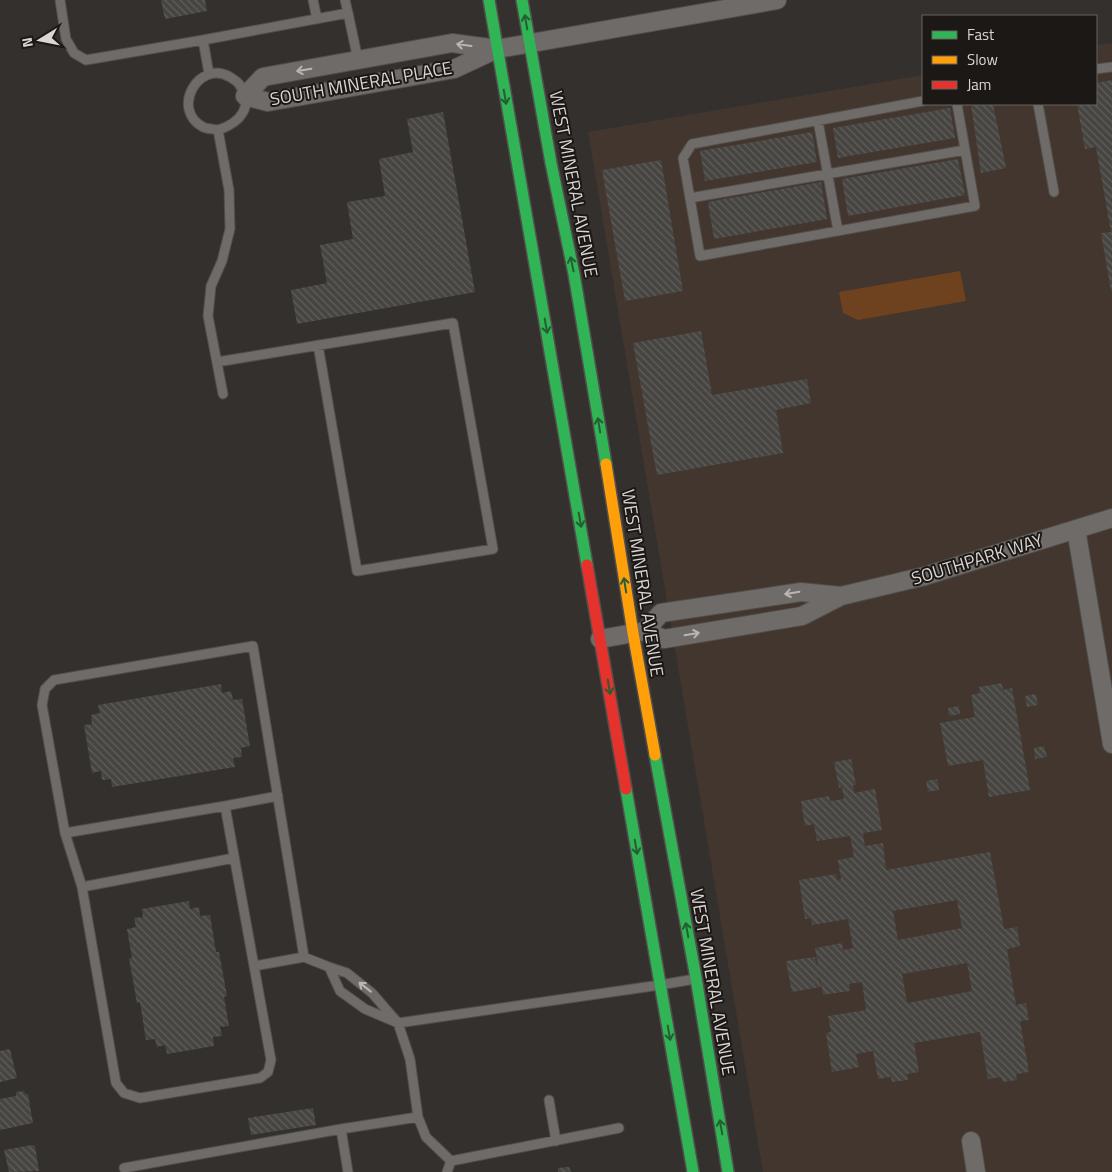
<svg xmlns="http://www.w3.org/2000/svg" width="1112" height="1172" font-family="'Titillium Web',sans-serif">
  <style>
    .built { fill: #42362f }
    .park { fill: #6f421f }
    .building { fill: url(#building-back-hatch); fill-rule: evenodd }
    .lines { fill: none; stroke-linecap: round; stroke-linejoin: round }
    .lane-casing { stroke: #514e4b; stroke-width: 11 }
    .street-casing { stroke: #514e4b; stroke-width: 20 }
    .fast-casing { stroke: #514e4b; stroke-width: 14 }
    .slow-casing { stroke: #514e4b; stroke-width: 14 }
    .jam-casing { stroke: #514e4b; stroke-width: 14 }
    .lane { stroke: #6e6b68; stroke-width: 9 }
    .street { stroke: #6e6b68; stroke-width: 18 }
    .fast { stroke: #30b455; stroke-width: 11 }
    .slow { stroke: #ff9f0a; stroke-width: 11 }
    .jam { stroke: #e5322d; stroke-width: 11 }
    .oneway { stroke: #245e32 }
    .oneway2 { stroke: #bab6b3 }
    .labels { text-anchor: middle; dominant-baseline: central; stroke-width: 4; stroke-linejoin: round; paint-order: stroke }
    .street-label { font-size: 18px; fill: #dbd6d3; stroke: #1b1815 }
  </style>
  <defs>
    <pattern id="building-back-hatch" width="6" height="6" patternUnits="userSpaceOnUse" patternTransform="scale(1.25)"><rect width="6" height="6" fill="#474542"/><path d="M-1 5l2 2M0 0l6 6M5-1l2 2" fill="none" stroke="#615f5c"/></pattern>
  </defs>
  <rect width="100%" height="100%" fill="#33302d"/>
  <!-- built -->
  <path class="built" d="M1112 43V1172H763L588 132 923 75V104H1096V45Z"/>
  <!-- park -->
  <path class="park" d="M960 271 966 301 858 320 843 313 839 292Z"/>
  <!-- building -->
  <path class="building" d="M161 0H205L207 11 165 19Z
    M1112 80V291H1111L1101 233 1111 232 1096 147 1085 149 1077 104H1096V83Z
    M978 104H993L1006 168 981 173 971 105Z
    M950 108 955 138 838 158 833 128Z
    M443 112 475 292 297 324 291 290 327 283 320 245 353 239 347 202 385 196 379 159 413 152 407 119Z
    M812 132 817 162 705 181 700 151Z
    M958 159 965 195 848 216 842 179Z
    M661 160 683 291 625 301 602 170Z
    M821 182 827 219 714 239 708 202Z
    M701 331 712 395 807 379 811 403 776 410 783 453 657 475 633 343Z
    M1002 683 1003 690 1012 688 1030 790 989 797 983 760 948 766 940 723 975 717 971 695 980 693 979 687Z
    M221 684 222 693 231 691 233 700 242 699 250 746 241 748 242 757 233 758 235 767 112 787 111 779 102 780 101 771 92 773 84 725 92 724 91 715 100 713 98 705Z
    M1036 694 1038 705 1027 707 1025 696Z
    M959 706 960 714 949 716 948 708Z
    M1044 746 1047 757 1035 759 1034 748Z
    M851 759 856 785H853L854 793 875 789 882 830 863 833 865 846 883 843 886 870 990 852 1004 929 1017 927 1020 946 1007 949 1016 1005 1026 1003 1029 1020 1020 1021 1029 1072 1016 1074 1017 1080 1002 1082 1001 1077 988 1079 980 1032 914 1043 919 1072 907 1074 908 1080 892 1082 891 1077 878 1079 873 1051 856 1054 859 1067 832 1072 826 1033 831 1032 828 1016 866 1010 862 982 849 984 850 991 823 995 820 978H819L821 987 792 992 786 961 815 957 817 966 818 965 815 948 842 943 843 950 853 948 848 919 812 925 811 918 805 919 799 880 836 874 837 880 841 879 838 860 854 857 850 836 817 841 814 824 805 826 801 801 829 796 830 801 844 799 842 787 839 788 834 762ZM957 900 962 928 898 940 893 911ZM967 963 972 991 907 1003 902 974Z
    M937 779 939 790 928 792 926 781Z
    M189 901 190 909 199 907 200 916 210 915 216 952H219L227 996 224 997 229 1026 220 1027 222 1036 213 1037 214 1046 167 1054 165 1045 157 1047 155 1039 146 1040 140 1002 137 1003 129 958H132L127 929 136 927 134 918 143 917 142 909Z
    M10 1049 17 1078 0 1082V1051Z
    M24 1091 25 1094H28L33 1123 0 1130V1099L16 1096V1092Z
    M313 1108 316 1125 251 1135 248 1118Z
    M32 1145 35 1146 39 1171 9 1172 4 1150Z
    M569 1167 571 1172H558V1168Z"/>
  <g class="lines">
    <!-- lane casing -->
    <g class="lane-casing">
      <path id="lane" d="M60 0 66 39 74 53 86 60 203 40
        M313 0 317 19
        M345 0 348 13
        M1096 69 1112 67
        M209 74 203 40 348 13 358 60
        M923 101 692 144 683 158 700 256 975 206 957 104
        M1038 104 1054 192
        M818 121 838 231
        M218 130C240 123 255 106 239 84 237 81 233 79 230 77 199 59 170 109 203 127 207 129 214 129 218 130L229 190 230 229 222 261 211 286 208 316 223 394
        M690 198 965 150
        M217 362 453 323 493 549 357 571 318 345
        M225 806 278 796
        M65 833 225 806 271 1060 268 1072 260 1078 140 1098 124 1093 116 1083 82 887 65 833 42 705 45 689 54 680 253 646 304 957 329 967
        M82 887 234 858
        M254 966 304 957
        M549 1100 556 1141
        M619 1128 451 1161 426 1137 418 1117 410 1059 398 1023 372 993 347 973 329 967 340 991 365 1009 398 1023 660 985 695 979
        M124 1168 341 1129
        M348 1172 341 1129 418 1117
        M447 1172 451 1161"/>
    </g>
    <!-- street casing -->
    <g class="street-casing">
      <path id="street" d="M497 49 454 69 268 102 245 96 263 77 452 43 497 49 777 0
        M1076 529 1112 744
        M645 631 661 613 801 592 841 596
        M600 639 645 631 664 639 802 616 841 596 925 576 1112 518
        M971 1141 976 1172"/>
    </g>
    <!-- fast casing -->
    <g class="fast-casing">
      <path id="fast" d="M489 0 587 565
        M522 0 551 163 574 274 606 464
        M655 755 696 978 728 1172
        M626 789 693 1172"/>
    </g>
    <!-- slow casing -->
    <g class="slow-casing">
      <path id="slow" d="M606 464 633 633 655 755"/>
    </g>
    <!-- jam casing -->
    <g class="jam-casing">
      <path id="jam" d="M587 565 626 789"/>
    </g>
    <!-- lane -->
    <use href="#lane" class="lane"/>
    <!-- street -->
    <use href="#street" class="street"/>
    <!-- fast -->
    <use href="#fast" class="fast"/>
    <!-- slow -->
    <use href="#slow" class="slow"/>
    <!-- jam -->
    <use href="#jam" class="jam"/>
  </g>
  <!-- one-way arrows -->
  <defs><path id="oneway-shaft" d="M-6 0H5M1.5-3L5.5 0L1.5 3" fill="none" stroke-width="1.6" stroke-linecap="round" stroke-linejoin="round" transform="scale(1.25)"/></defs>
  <g class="oneway">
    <use href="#oneway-shaft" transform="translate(526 22) rotate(-100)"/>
    <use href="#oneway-shaft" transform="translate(505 97) rotate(80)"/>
    <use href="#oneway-shaft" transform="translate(572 264) rotate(-102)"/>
    <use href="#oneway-shaft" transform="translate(546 326) rotate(80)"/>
    <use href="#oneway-shaft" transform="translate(599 425) rotate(-99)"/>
    <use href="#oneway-shaft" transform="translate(580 520) rotate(80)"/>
    <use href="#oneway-shaft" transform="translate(625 585) rotate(-99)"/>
    <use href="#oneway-shaft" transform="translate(609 687) rotate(80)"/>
    <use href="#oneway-shaft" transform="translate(636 847) rotate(80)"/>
    <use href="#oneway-shaft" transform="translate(687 930) rotate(-100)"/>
    <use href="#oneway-shaft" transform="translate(669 1033) rotate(80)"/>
    <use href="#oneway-shaft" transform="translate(721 1127) rotate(-100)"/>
  </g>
  <g class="oneway2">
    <use href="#oneway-shaft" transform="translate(464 45) rotate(-172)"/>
    <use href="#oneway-shaft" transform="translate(304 70) rotate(170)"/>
    <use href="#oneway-shaft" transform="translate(792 593) rotate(171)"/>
    <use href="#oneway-shaft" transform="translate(692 634) rotate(-9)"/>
    <use href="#oneway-shaft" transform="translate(365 987) rotate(-142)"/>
  </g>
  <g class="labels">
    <!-- street labels -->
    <g class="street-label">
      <text transform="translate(361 83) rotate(-10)">SOUTH MINERAL PLACE</text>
      <text transform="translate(574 184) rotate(79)">WEST MINERAL AVENUE</text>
      <text transform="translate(977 559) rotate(-17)">SOUTHPARK WAY</text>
      <text transform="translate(643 583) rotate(81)">WEST MINERAL AVENUE</text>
      <text transform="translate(713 982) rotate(80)">WEST MINERAL AVENUE</text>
    </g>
  </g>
  <!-- legend -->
  <rect x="922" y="15" width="175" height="90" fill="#1b1815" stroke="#686461"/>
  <rect x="932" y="31" width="25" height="8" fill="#30b455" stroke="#686461"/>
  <text x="967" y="40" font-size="15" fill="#dbd6d3">Fast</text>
  <rect x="932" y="56" width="25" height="8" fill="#ff9f0a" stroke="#686461"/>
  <text x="967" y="65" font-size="15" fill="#dbd6d3">Slow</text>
  <rect x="932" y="81" width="25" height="8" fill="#e5322d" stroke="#686461"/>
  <text x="967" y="90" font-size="15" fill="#dbd6d3">Jam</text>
  <!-- north arrow -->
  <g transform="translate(40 40) rotate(260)" stroke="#1b1815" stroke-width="4" paint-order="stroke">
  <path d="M0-4L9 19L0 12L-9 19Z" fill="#dbd6d3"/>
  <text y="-8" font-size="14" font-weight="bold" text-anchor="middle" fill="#dbd6d3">N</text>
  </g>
</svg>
